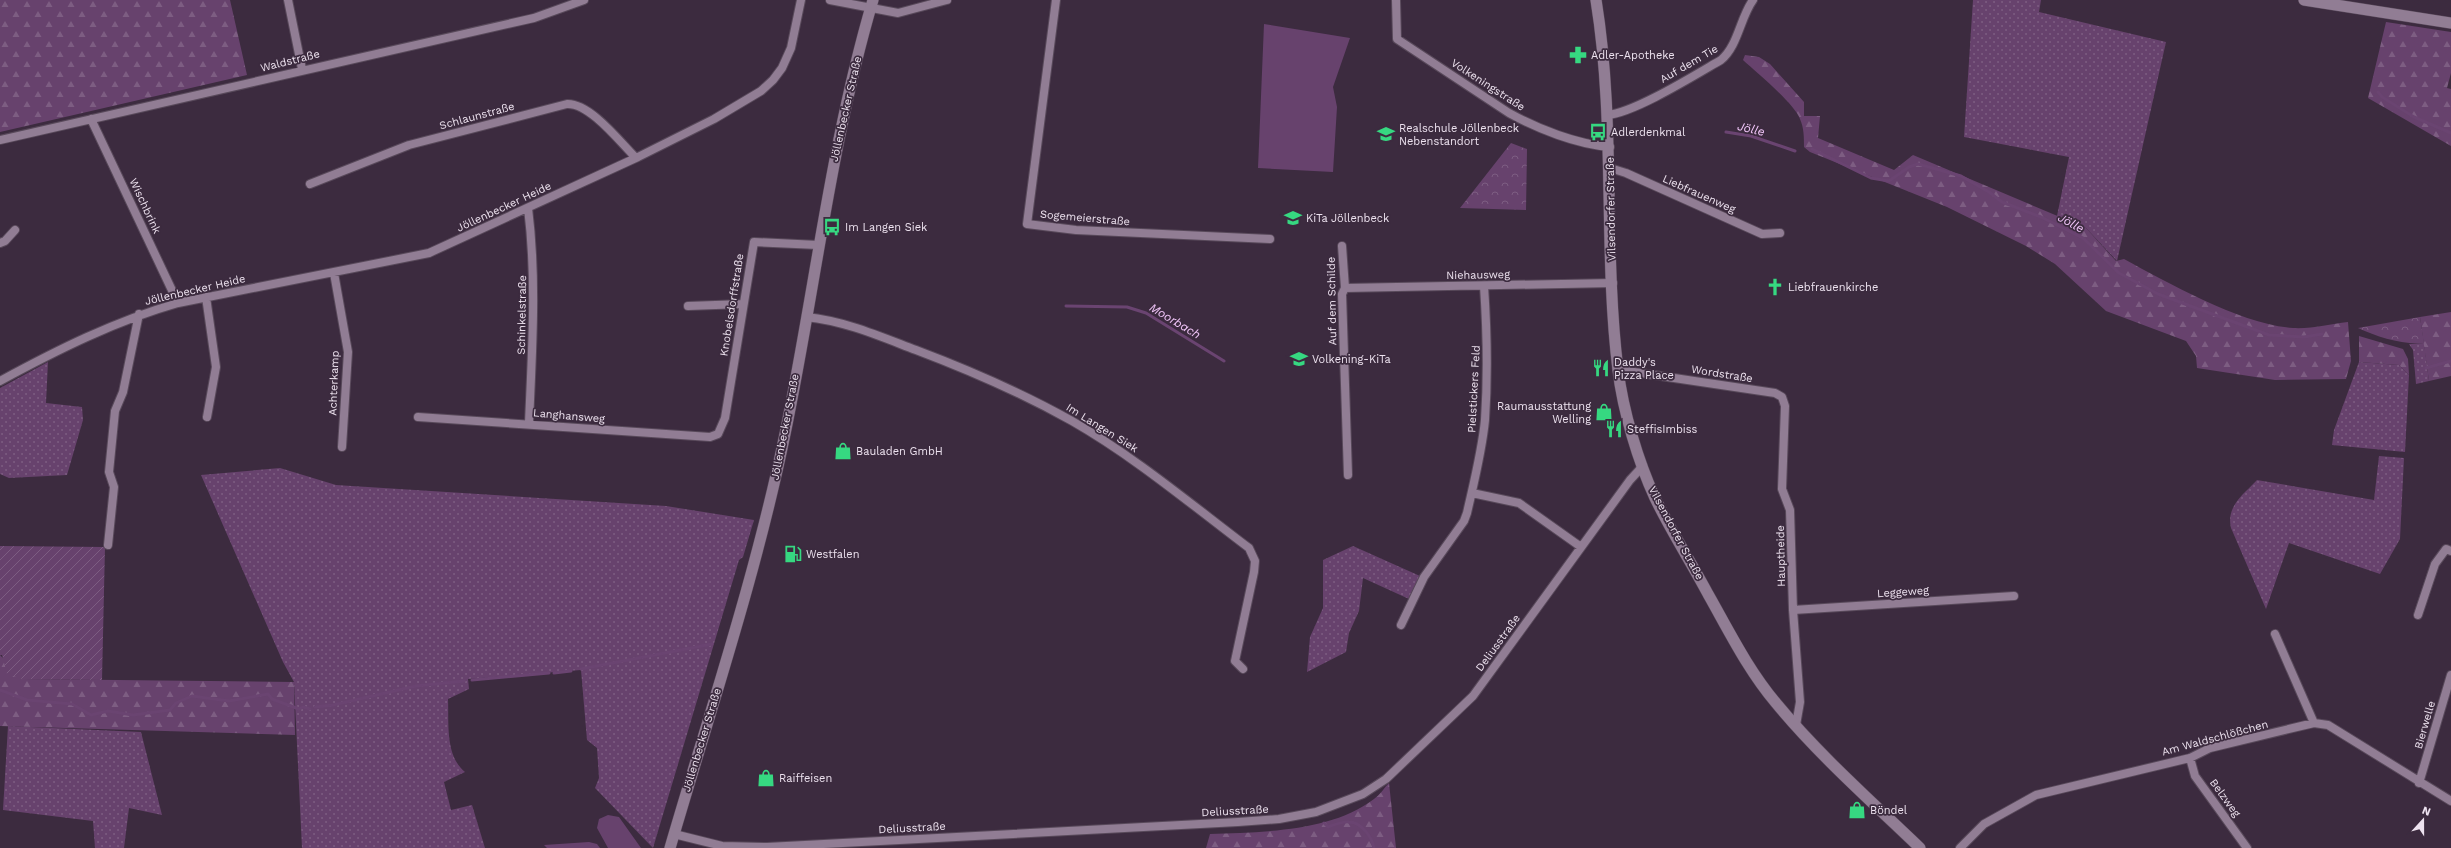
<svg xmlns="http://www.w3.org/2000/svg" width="2451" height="848" font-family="'Work Sans',sans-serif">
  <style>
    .grass { fill: url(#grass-dots) }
    .forest { fill: url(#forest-firs) }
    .park { fill: url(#park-crowns) }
    .garden { fill: url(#garden-furrows) }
    .pitch { fill: #67426d }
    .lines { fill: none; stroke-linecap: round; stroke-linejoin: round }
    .stream { stroke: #6a4471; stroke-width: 3 }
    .street-casing { stroke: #58495a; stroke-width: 10 }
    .secondary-casing { stroke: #58495a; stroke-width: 12 }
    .street { stroke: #917d94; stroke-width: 8 }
    .secondary { stroke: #917d94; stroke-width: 11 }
    .labels { text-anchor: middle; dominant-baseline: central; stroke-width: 3.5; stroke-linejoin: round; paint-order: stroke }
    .poi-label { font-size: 11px; fill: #ede2ef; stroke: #3c2b3f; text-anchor: start }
    .street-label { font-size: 11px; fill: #ede2ef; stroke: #3c2b3f }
    .water-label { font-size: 12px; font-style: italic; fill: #f2c6fa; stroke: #3c2b3f }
  </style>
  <defs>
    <pattern id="grass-dots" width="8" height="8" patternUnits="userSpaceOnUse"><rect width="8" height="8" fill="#67426d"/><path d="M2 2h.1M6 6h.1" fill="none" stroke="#7d5d82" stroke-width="1.8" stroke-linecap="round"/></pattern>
    <pattern id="forest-firs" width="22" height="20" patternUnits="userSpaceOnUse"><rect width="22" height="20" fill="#67426d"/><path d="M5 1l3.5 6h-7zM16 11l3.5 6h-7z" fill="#7d5d82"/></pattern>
    <pattern id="park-crowns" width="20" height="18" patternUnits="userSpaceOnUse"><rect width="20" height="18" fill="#67426d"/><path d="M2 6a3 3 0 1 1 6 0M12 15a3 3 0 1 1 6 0" fill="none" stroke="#7d5d82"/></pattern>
    <pattern id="garden-furrows" width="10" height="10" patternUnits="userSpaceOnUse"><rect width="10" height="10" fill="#67426d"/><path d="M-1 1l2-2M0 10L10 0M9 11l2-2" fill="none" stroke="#7d5d82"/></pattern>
  </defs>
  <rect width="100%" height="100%" fill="#3c2b3f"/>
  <!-- grass -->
  <path class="grass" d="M1973 0H2041L2039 12 2166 42 2117 261 2086 228 2057 216 2069 157 1964 137Z
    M2424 343 2429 381 2416 384 2413 350 2409 344Z
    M48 362 46 403 82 407 83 420 67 475 9 478 0 474V388Z
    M2359 362 2399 365 2409 375 2405 452 2332 445 2334 430Z
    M2379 456 2404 458 2400 539 2380 574 2289 543 2266 609 2231 528C2226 506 2243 495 2257 480L2374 500Z
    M280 468 336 485 666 506 754 520 743 557 739 560 653 848 595 788 599 778 597 748 587 740 581 670 468 679 469 689 448 699C449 722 445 756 465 772L444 782 451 810 472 805 485 848H302L294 682 283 662 201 475Z
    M1353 546 1420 576 1409 599 1363 578 1359 611 1349 633 1346 652 1307 672 1310 637 1323 608V560Z
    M8 726 141 732 162 815 129 808 124 848H95L93 821 3 810Z"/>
  <!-- forest -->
  <path class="forest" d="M0 0H230L247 75 0 132Z
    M2386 22 2451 32V73L2447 88 2451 89V146L2368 98Z
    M1745 55 1759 57 1770 64 1804 102V116H1820L1818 138 1894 170 1913 155 2086 228 2116 261 2124 259C2168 283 2243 325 2293 328 2312 329 2330 324 2348 322L2351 361 2346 379 2275 380 2197 368 2196 356 2186 341 2106 311 2055 264 2026 246 1947 207 1810 152 1804 147C1804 137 1804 128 1800 119 1795 104 1756 72 1743 60Z
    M2451 312V376L2429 381 2420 317Z
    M2359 336 2403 349 2408 359 2409 375 2399 365 2359 362Z
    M0 655 22 679 294 682 295 735 0 726Z
    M1389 783 1396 848H1206L1210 834C1262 832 1331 832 1374 799 1380 795 1384 788 1389 783Z"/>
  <!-- park -->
  <path class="park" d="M1511 143 1527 149 1526 210 1460 208Z
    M2420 317 2424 343C2402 345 2378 337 2358 328Z"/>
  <!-- garden -->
  <path class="garden" d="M0 546 105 547 102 680 22 679 7 674 2 655H0Z"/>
  <!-- pitch -->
  <path class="pitch" d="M1264 24 1350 38 1333 87 1337 107 1333 172 1258 168Z
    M608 815 619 817 641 848H608L597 828 599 819Z
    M589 842 597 844 600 848H547L544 845Z"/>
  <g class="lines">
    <!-- stream -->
    <path class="stream" d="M2378 92 2382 97 2414 117 2451 133
      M1726 132 1751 136 1795 151
      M1812 149 1871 178 1889 181 1909 167 1918 164 1961 176 1989 192 2002 202 2041 217 2083 238 2119 273 2158 294 2269 335 2304 337 2322 334
      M1066 306 1127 307 1146 313 1224 361
      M2426 368 2451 361
      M581 669 712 644
      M554 673 571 671
      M472 680 549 673
      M0 690 27 700 72 704 91 715 108 711 133 715 170 710 176 703 192 696 229 701 268 694 272 699 299 709 303 707 310 709
      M315 707 333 705 416 686 464 681
      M1324 823 1328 827C1334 825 1343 821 1349 822 1361 822 1372 837 1374 848"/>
    <!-- street casing -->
    <g class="street-casing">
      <path id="street" d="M288 0 302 69
        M830 0 898 13 947 0
        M1056 0 1027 224 1076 230 1270 239
        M1396 0 1397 39 1509 113C1538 129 1576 144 1610 147
        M1607 115C1634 113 1695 75 1721 60 1738 46 1740 18 1753 0
        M91 119 178 303
        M0 140 534 18 584 0
        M1610 168 1626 173 1762 234 1780 233
        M310 184 409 145 567 104C590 103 620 142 636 158
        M528 208C537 280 532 351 529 423
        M0 243 5 241 15 230
        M1342 246 1345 288 1342 294 1348 475
        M334 273 348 352 342 447
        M1345 288 1613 283
        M206 297 216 367 207 417
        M688 306 743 304
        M806 317C845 321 879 336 916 350 969 370 1022 393 1072 421 1135 457 1192 505 1249 548L1255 561 1254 572 1235 661 1243 669
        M1618 372 1627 371 1775 393 1782 397 1785 406 1782 489 1790 510 1793 610 1800 702 1796 725
        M0 381C57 350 115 321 178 303L429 253 638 157 714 119 761 91 773 80 782 68 791 48 801 0
        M418 417 710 437 718 434 725 418 754 242 818 245
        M1472 493 1519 503 1581 547
        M108 545 114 487 109 472 115 411 123 392 139 314
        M1793 610 2014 596
        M2418 615 2435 564 2446 549 2451 551
        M1401 625 1424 577 1464 521 1467 513C1474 482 1482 451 1485 420 1488 375 1487 330 1484 286
        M2275 634 2314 723
        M2190 758 2195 776 2247 848
        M2419 783 2451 675
        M674 834 722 846 767 847 1238 822 1279 819 1316 812 1363 794 1386 779 1473 696 1630 480 1643 466
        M1960 848 1984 824 2036 795 2190 758 2210 748 2314 723 2328 725 2451 801"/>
    </g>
    <!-- secondary casing -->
    <g class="secondary-casing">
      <path id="secondary" d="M1596 0C1616 123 1603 247 1618 370 1623 411 1638 461 1655 498 1671 531 1691 562 1708 594 1729 631 1748 670 1776 703 1819 755 1871 801 1920 848
        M2304 0 2451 23
        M670 848C710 711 756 575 785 434 815 289 831 142 873 0"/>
    </g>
    <!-- street -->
    <use href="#street" class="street"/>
    <!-- secondary -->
    <use href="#secondary" class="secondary"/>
  </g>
  <!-- icons -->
  <defs>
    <g id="pharmacy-bare" transform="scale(1.38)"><path d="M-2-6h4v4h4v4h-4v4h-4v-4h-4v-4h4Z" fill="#36d881" stroke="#3c2b3f" stroke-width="2.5" paint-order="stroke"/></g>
    <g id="bus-bare" transform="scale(1.38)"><path d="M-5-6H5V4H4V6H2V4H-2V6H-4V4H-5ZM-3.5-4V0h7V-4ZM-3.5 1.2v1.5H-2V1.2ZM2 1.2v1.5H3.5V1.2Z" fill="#36d881" stroke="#3c2b3f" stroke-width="2.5" paint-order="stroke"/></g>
    <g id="school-bare" transform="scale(1.38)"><path d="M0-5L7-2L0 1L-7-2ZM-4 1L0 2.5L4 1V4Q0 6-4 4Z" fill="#36d881" stroke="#3c2b3f" stroke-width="2.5" paint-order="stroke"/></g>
    <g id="church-bare" transform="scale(1.38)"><path d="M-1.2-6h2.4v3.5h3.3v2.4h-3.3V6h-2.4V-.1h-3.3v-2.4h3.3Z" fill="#36d881" stroke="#3c2b3f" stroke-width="2.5" paint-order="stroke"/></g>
    <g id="restaurant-bare" transform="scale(1.38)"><path d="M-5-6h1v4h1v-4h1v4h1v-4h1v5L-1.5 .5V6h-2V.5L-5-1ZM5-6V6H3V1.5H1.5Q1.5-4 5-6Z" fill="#36d881" stroke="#3c2b3f" stroke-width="2.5" paint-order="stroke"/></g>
    <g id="shop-bare" transform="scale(1.38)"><path d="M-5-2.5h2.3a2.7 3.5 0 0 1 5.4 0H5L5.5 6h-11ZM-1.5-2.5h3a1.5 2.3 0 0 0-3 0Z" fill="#36d881" stroke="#3c2b3f" stroke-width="2.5" paint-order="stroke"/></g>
    <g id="fuel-bare" transform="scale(1.38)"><path d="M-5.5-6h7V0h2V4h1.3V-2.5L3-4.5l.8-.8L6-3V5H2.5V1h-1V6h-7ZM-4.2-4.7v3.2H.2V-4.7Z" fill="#36d881" stroke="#3c2b3f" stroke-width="2.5" paint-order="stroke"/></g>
  </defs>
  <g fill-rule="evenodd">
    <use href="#pharmacy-bare" x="1578" y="55"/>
    <use href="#bus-bare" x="1598" y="132"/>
    <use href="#school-bare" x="1386" y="134"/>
    <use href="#school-bare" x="1293" y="218"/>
    <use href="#bus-bare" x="832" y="227"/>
    <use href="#church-bare" x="1775" y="287"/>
    <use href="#school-bare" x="1299" y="359"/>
    <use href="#restaurant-bare" x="1601" y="368"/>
    <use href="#shop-bare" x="1604" y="412"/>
    <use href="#restaurant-bare" x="1614" y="429"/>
    <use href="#shop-bare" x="843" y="451"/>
    <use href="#fuel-bare" x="793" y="554"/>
    <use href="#shop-bare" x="766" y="778"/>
    <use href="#shop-bare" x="1857" y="810"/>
  </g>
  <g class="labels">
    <!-- poi labels -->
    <g class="poi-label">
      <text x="1591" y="55">Adler-Apotheke</text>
      <text x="1399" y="128">Realschule Jöllenbeck<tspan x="1399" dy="13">Nebenstandort</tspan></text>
      <text x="1611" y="132">Adlerdenkmal</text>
      <text x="1306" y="218">KiTa Jöllenbeck</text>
      <text x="845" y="227">Im Langen Siek</text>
      <text x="1788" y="287">Liebfrauenkirche</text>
      <text x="1312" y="359">Volkening-KiTa</text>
      <text x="1614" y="362">Daddy's<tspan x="1614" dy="13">Pizza Place</tspan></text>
      <text x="1591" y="406" text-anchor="end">Raumausstattung<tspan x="1591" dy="13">Welling</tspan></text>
      <text x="1627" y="429">SteffisImbiss</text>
      <text x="856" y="451">Bauladen GmbH</text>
      <text x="806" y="554">Westfalen</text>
      <text x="779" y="778">Raiffeisen</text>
      <text x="1870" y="810">Böndel</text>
    </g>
    <!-- street labels -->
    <g class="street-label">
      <text transform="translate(290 61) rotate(-14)">Waldstraße</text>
      <text transform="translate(1689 64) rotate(-30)">Auf dem Tie</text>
      <text transform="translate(1488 85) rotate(33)">Volkeningstraße</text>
      <text transform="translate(846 109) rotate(-77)">Jöllenbecker Straße</text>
      <text transform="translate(477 116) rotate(-15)">Schlaunstraße</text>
      <text transform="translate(1699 194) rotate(24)">Liebfrauenweg</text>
      <text transform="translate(145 206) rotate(65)">Wischbrink</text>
      <text transform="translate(504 207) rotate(-25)">Jöllenbecker Heide</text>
      <text transform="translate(1611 209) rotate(-91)">Vilsendorfer Straße</text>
      <text transform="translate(1085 218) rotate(5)">Sogemeierstraße</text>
      <text transform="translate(1478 275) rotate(-1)">Niehausweg</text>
      <text transform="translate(195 290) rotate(-13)">Jöllenbecker Heide</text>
      <text transform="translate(1332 301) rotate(-91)">Auf dem Schilde</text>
      <text transform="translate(732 305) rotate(-81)">Knobelsdorffstraße</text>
      <text transform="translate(522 315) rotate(-89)">Schinkelstraße</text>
      <text transform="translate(1722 374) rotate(9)">Wordstraße</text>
      <text transform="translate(334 383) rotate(-88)">Achterkamp</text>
      <text transform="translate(1474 389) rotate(-87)">Pielstickers Feld</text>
      <text transform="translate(569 416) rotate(5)">Langhansweg</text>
      <text transform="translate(785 427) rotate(-79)">Jöllenbecker Straße</text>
      <text transform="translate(1102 428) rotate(32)">Im Langen Siek</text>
      <text transform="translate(1676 533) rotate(62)">Vilsendorfer Straße</text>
      <text transform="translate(1781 556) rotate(-91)">Hauptheide</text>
      <text transform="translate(1903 592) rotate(-4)">Leggeweg</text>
      <text transform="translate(1498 643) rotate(-54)">Deliusstraße</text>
      <text transform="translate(2425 725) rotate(-74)">Bierwelle</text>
      <text transform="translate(2215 738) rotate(-15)">Am Waldschlößchen</text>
      <text transform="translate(702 740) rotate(-73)">Jöllenbecker Straße</text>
      <text transform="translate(2225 798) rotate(54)">Belzweg</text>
      <text transform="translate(1235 811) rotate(-3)">Deliusstraße</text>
      <text transform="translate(912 828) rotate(-3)">Deliusstraße</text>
    </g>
    <!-- water labels -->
    <g class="water-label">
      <text transform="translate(1751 129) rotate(13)">Jölle</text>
      <text transform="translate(2071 223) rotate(28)">Jölle</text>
      <text transform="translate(1175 321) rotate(31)">Moorbach</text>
    </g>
  </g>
  <!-- north arrow -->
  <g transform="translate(2423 820) rotate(21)" stroke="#3c2b3f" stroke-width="3" paint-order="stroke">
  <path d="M0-3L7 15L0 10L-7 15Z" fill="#ede2ef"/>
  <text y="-6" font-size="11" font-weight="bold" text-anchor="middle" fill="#ede2ef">N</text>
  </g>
</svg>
